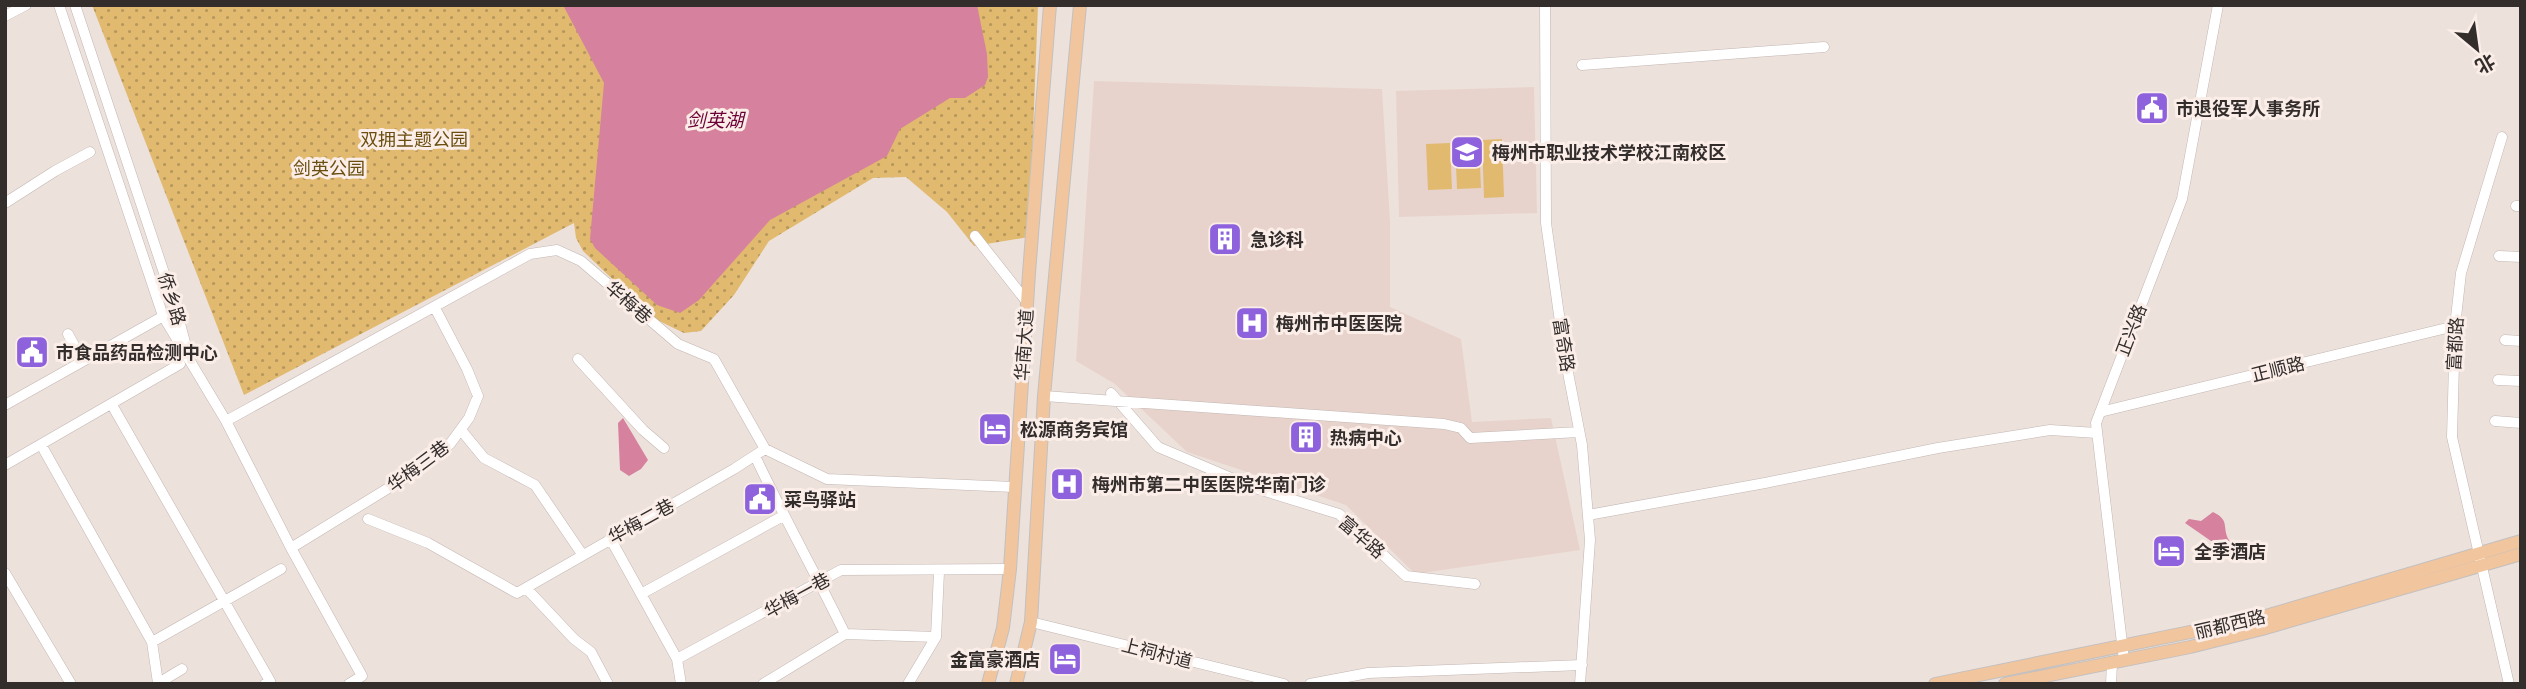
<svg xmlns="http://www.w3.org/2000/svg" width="2526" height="689" font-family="'PT Sans Narrow','Noto Sans SC',sans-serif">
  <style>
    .built { fill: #e8d3cc }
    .grass { fill: url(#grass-dots) }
    .pitch { fill: #e1ba70 }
    .water { fill: #d6819d }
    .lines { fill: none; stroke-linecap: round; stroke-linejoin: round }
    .minor-casing { stroke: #c2b6b2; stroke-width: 11 }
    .major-casing { stroke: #c2c0c0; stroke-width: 14 }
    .minor { stroke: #fff; stroke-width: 10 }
    .major { stroke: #f1c59d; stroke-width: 12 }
    .labels { text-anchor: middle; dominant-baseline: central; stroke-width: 6; stroke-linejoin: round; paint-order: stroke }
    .poi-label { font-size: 18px; font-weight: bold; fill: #332e2c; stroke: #fbeee9; text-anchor: start }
    .park-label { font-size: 18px; fill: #6a4e0f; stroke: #fbeee9 }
    .street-label { font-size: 18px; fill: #332e2c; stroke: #fbeee9 }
    .water-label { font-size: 19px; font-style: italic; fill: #6c0037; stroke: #fbeee9 }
  </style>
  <defs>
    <pattern id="grass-dots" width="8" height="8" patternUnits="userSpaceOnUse" patternTransform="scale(1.75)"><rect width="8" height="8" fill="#e1ba70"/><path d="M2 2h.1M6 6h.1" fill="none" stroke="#b7985c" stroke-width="1.8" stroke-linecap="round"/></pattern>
  </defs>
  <rect width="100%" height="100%" fill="#ede1dc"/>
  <!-- built -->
  <path class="built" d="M1094 81 1382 89 1390 221V307L1461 339 1472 422 1551 418 1580 550 1415 574 1346 505 1187 452 1115 384 1076 361Z
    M1534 87 1537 213 1399 217 1396 91Z"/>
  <!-- grass -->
  <path class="grass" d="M92 5H1038L1029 237 974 246 947 212 906 177 873 178 769 241 734 295 701 331 684 333 653 318 583 251 576 238 574 223 244 395Z"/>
  <!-- pitch -->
  <path class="pitch" d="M1502 139 1504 197 1484 198 1482 140Z
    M1479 142 1481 188 1457 189 1455 143Z
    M1450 143 1452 189 1428 190 1426 144Z"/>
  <!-- water -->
  <path class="water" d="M563 5H977L987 54 988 77 985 85 965 98H950L900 129 887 156 770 220 699 300 680 313 657 305 595 248 590 239 604 83Z
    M623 418 648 460 641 469 629 476 620 470 618 423Z
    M2213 512C2232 521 2220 529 2231 543V549L2224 550 2185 523 2189 519 2201 521Z"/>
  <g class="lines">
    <!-- minor casing -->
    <g class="minor-casing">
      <path id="minor" d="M59 5 163 316 226 421 291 548 362 676 349 684
        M75 5 176 309 186 346
        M1545 5 1546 223 1565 357 1582 445 1590 540 1580 684
        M5 16 26 5
        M1582 65 1824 47
        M2502 137 2461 273 2455 326 2452 437 2509 684
        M5 203 55 171 90 152
        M2516 206H2521
        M975 236 1027 302
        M2499 256 2521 257
        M68 334 81 358
        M2505 340 2521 341
        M578 359 643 430 664 448
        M2498 380 2521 381
        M1111 393 1158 447 1255 488 1339 514 1406 576 1475 584
        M1044 396 1444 424 1461 428 1470 438 1579 432
        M5 405 176 309
        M112 405 270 681 265 684
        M2100 412 2455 326
        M226 421 530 254 557 250 581 261 678 344 714 359 765 449 827 479 1014 487
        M2495 421 2521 423
        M461 430 484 458 535 485 582 554
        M44 450 152 642
        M755 456C783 516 816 574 845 634
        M5 465 180 364
        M1588 515 1765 483 1938 448 2050 430 2097 433
        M368 519 428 543 517 593 734 469 765 449
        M610 538 677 659 681 684
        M291 548 408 476 450 444 469 418 478 396 467 369 435 308
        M5 573 71 684
        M526 588 574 639 591 652 608 684
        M641 594 783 516
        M1031 622 1284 684
        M677 659 841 570 1010 569
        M2124 660 2096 423 2182 199 2218 5
        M158 683 152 642 281 569
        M157 684 182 669
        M763 684 845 634 936 637
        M908 684 936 637 939 572
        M1310 684 1368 673 1582 665
        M2111 684 2112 663"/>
    </g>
    <!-- major casing -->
    <g class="major-casing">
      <path id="major" d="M988 684 1003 628 1010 569 1029 273 1050 5
        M1016 684 1031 622 1044 396 1080 5
        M1935 684 2259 618 2521 541
        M2005 684 2190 647 2262 629 2521 554"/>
    </g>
    <!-- minor -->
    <use href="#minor" class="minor"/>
    <!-- major -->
    <use href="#major" class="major"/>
  </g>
  <!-- icons -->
  <defs>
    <g id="civic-square" transform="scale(1.75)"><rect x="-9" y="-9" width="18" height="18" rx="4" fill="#8d62dc" stroke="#fbeee9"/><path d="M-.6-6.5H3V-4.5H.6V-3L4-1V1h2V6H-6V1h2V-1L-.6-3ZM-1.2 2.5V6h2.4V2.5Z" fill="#fff"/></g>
    <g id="school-square" transform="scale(1.75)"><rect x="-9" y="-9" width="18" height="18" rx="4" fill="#8d62dc" stroke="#fbeee9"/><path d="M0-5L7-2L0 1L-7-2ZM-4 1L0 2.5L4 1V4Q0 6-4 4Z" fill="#fff"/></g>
    <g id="building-square" transform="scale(1.75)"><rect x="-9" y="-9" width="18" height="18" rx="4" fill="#8d62dc" stroke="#fbeee9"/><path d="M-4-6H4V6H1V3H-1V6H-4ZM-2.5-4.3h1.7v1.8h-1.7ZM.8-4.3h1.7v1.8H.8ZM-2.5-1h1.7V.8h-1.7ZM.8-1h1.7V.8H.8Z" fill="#fff"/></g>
    <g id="hospital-square" transform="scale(1.75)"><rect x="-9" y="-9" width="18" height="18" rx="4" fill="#8d62dc" stroke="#fbeee9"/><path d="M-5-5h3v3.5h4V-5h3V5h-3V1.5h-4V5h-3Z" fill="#fff"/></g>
    <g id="hotel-square" transform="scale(1.75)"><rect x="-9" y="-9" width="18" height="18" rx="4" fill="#8d62dc" stroke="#fbeee9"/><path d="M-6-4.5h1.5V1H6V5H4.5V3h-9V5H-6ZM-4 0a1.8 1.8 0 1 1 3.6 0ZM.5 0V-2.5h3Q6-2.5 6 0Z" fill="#fff"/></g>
  </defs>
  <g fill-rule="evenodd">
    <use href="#civic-square" x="2152" y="108"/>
    <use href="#school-square" x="1467" y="152"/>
    <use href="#building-square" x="1225" y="239"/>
    <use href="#hospital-square" x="1252" y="323"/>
    <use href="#civic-square" x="32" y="352"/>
    <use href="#hotel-square" x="995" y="429"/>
    <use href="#building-square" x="1306" y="437"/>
    <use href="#hospital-square" x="1067" y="484"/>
    <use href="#civic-square" x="760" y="499"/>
    <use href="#hotel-square" x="2169" y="551"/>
    <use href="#hotel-square" x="1065" y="659"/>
  </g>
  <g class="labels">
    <!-- poi labels -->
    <g class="poi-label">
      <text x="2176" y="108">市退役军人事务所</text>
      <text x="1492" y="152">梅州市职业技术学校江南校区</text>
      <text x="1250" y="239">急诊科</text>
      <text x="1276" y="323">梅州市中医医院</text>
      <text x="56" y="352">市食品药品检测中心</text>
      <text x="1020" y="429">松源商务宾馆</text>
      <text x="1330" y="437">热病中心</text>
      <text x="1092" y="484">梅州市第二中医医院华南门诊</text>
      <text x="784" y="499">菜鸟驿站</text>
      <text x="2194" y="551">全季酒店</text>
      <text x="1040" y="659" text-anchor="end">金富豪酒店</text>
    </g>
    <!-- park labels -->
    <g class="park-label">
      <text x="414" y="139">双拥主题公园</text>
      <text x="329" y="168">剑英公园</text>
    </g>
    <!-- street labels -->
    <g class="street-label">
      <text transform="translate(172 299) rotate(73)">侨乡路</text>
      <text transform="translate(629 302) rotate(41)">华梅巷</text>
      <text transform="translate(2131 330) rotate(-69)">正兴路</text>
      <text transform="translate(2455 344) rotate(-87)">富都路</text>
      <text transform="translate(1024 345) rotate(-86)">华南大道</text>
      <text transform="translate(1564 345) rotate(81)">富奇路</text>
      <text transform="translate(2278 369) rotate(-14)">正顺路</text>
      <text transform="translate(418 466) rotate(-37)">华梅三巷</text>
      <text transform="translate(641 521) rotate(-29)">华梅二巷</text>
      <text transform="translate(1362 537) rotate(41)">富华路</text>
      <text transform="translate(797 595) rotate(-29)">华梅一巷</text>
      <text transform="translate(2230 624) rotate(-13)">丽都西路</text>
      <text transform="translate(1157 653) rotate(14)">上祠村道</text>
    </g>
    <!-- water labels -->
    <g class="water-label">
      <text x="715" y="120">剑英湖</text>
    </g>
  </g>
  <!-- border -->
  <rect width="2526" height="689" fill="none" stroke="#332e2c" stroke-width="14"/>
  <!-- north arrow -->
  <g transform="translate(2477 49) rotate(151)" stroke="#fbeee9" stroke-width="5" paint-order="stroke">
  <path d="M0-5L12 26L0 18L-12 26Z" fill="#332e2c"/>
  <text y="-10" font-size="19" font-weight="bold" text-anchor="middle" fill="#332e2c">北</text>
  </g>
</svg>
